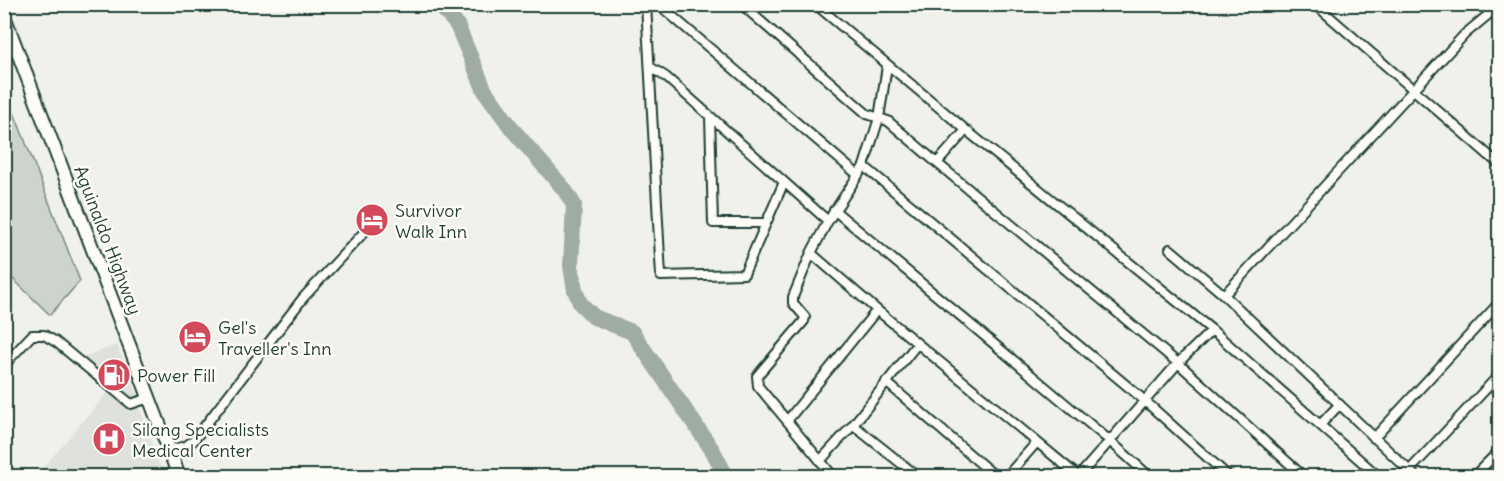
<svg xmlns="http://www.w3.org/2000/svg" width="1504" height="481" font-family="Delius,sans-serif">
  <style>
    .built { fill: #dfe2dc }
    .green { fill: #cdd3cd; stroke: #768880; stroke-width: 1.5 }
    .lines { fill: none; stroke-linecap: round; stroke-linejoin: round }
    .river { stroke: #9faca4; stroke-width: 16 }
    .street-casing { stroke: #1f3d34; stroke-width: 12 }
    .primary-casing { stroke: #1f3d34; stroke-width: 16 }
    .street { stroke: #fdfcf7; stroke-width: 8 }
    .primary { stroke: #fdfcf7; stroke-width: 12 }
    .labels { text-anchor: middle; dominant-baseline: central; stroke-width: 5; stroke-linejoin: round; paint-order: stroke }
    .poi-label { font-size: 18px; fill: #1f3d34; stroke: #fdfcf7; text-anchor: start }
    .street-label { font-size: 18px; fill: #1f3d34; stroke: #fdfcf7 }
  </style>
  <rect width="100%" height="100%" fill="#f0f1eb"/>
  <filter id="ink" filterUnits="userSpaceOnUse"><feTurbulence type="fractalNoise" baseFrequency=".0167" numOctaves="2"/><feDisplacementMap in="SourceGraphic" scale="12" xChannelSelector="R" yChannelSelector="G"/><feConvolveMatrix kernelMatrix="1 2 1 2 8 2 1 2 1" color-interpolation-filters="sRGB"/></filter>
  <g filter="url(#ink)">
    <!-- built -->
    <path class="built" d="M117 345 139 398 133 400 128 399 79 358Z
      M108 392 131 407 139 406 162 471 157 476H36Z"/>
    <!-- green -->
    <path class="green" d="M11 105 80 281 50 315 9 275 5 280 4 107Z"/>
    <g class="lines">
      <!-- river -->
      <path class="river" d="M439 4 457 25 485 91 513 130 564 189 574 205 571 266 575 290 580 303 594 317 632 332 713 451 726 476"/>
      <!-- street casing -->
      <g class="street-casing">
        <path id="street" d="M646 4 661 276 744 274 784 182
          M658 4 858 175
          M741 4 867 114 888 121 937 163 1178 363 1303 476
          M815 4 966 130 1212 330 1378 476
          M874 4 883 6 886 4
          M1315 4 1500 165
          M650 67 666 77 828 221
          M710 116 713 223H766
          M937 163 966 130
          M864 166 1144 400 1228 476
          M834 210 1110 441 1149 476
          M1170 249 1224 295 1415 476
          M811 253 877 310 1078 476
          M1224 295 1465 34 1500 5
          M4 365 32 335H44L56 342 131 404 149 398
          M886 382 995 476
          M787 421 877 310
          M853 425 917 476
          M1320 425 1339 405
          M1374 438 1500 302
          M168 450 186 446 194 440 303 298 367 229
          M820 461 853 425 917 344
          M1409 471 1500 374
          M833 476 758 386 757 376 804 321 805 317 793 303V297L811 253 828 221 864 166 879 118 887 66
          M1007 476 1037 442
          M1079 476 1178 363 1212 330
          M1474 476 1500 450"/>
      </g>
      <!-- primary casing -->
      <g class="primary-casing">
        <path id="primary" d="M4 16 179 476"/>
      </g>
      <!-- street -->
      <use href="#street" class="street"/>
      <!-- primary -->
      <use href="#primary" class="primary"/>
    </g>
  </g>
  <!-- icons -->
  <defs>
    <g id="hotel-disc" transform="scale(1.725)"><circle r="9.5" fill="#d1495b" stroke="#fdfcf7"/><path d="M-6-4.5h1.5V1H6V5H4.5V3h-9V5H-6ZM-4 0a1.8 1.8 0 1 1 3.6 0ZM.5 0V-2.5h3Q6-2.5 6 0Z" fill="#fff"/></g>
    <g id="fuel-disc" transform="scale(1.725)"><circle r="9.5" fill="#d1495b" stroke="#fdfcf7"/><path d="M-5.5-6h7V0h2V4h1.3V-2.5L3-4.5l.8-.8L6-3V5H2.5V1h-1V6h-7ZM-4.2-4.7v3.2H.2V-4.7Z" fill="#fff"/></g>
    <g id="hospital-disc" transform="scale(1.725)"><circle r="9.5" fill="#d1495b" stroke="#fdfcf7"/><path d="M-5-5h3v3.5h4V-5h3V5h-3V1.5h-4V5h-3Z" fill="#fff"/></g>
  </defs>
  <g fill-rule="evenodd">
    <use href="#hotel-disc" x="372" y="220"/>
    <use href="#hotel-disc" x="195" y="337"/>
    <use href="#fuel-disc" x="114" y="375"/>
    <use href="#hospital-disc" x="109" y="439"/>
  </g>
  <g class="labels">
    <!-- poi labels -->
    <g class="poi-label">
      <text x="395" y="210">Survivor<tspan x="395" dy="21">Walk Inn</tspan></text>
      <text x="218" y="327">Gel's<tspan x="218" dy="21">Traveller's Inn</tspan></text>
      <text x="137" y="375">Power Fill</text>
      <text x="132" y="429">Silang Specialists<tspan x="132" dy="21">Medical Center</tspan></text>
    </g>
    <!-- street labels -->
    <g class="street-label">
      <text transform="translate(108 240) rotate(69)">Aguinaldo Highway</text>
    </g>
  </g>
  <!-- margin -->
  <rect width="1504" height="481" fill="none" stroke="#fdfcf7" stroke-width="24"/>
  <rect x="12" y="12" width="1480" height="457" fill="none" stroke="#1f3d34" stroke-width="2" filter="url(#ink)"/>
</svg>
